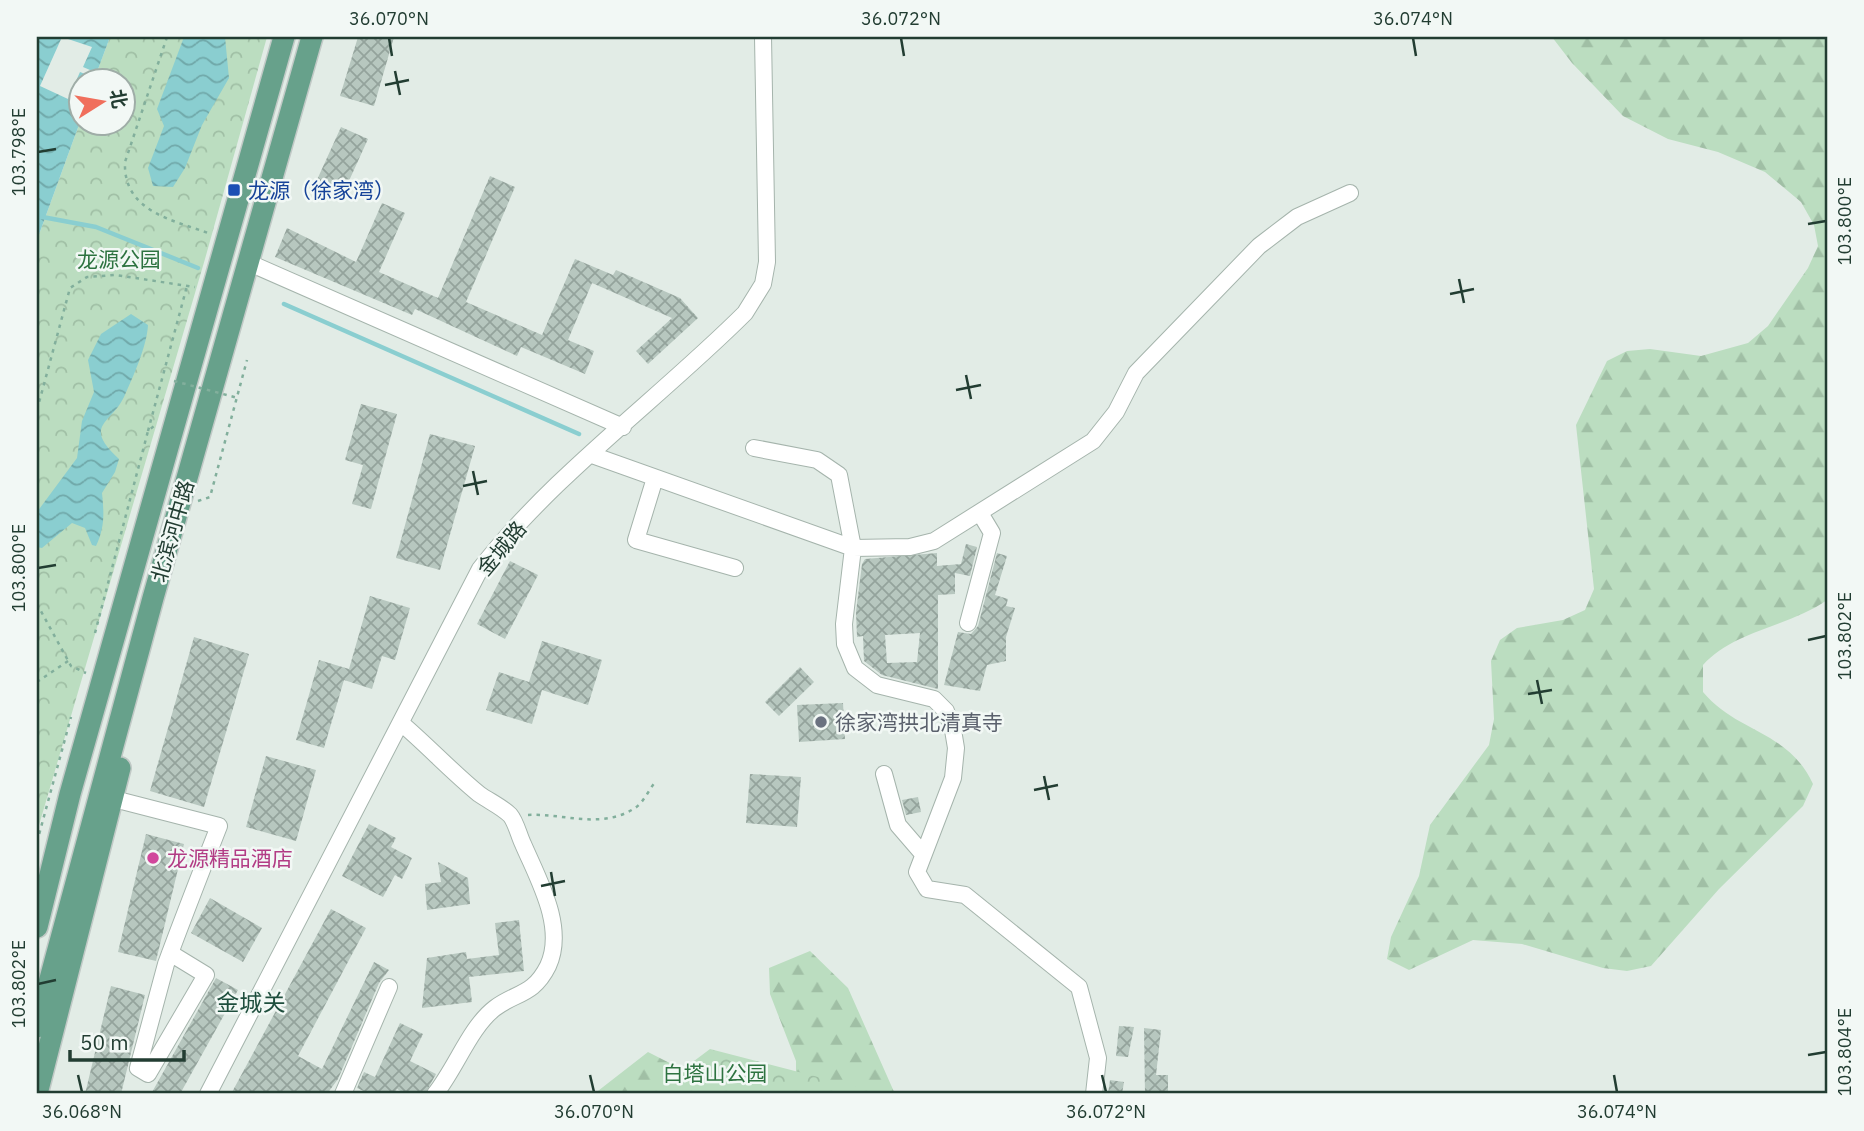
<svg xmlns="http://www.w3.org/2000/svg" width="1864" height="1131" font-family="'IBM Plex Sans','Noto Sans SC',sans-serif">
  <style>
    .forest { fill: url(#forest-firs) }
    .park { fill: url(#park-crowns) }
    .water { fill: url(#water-waves) }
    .pier { fill: #e2ece6 }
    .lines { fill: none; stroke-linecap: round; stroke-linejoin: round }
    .stream { stroke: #8aced0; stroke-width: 4.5 }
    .building { fill: url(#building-cross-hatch); fill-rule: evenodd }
    .minor-casing { stroke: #a5b4ac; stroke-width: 18 }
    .major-casing { stroke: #c1c9c6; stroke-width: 24 }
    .path { stroke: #82af9c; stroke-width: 2.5; stroke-dasharray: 3.5 5; stroke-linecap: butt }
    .minor { stroke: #fff; stroke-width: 16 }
    .major { stroke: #67a18b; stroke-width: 21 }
    .path-bridge { stroke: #82af9c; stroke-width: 2.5; stroke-dasharray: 3.5 5; stroke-linecap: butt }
    .ticks { fill: none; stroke: #223d32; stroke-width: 2.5 }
    .transit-dot { fill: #1a4fb4; stroke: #f2f8f5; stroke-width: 2.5 }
    .worship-dot { fill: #6b7280; stroke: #f2f8f5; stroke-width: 2.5 }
    .hotel-dot { fill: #d1479c; stroke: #f2f8f5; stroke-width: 2.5 }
    .labels { text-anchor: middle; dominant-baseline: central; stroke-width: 5; stroke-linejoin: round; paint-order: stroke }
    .transit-label { font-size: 21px; fill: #164399; stroke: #f2f8f5; text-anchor: start }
    .park-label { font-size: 21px; fill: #2d7340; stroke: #f2f8f5 }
    .street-label { font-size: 21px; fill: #223d32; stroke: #f2f8f5 }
    .worship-label { font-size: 21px; fill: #5b616d; stroke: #f2f8f5; text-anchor: start }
    .hotel-label { font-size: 21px; fill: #b23c85; stroke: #f2f8f5; text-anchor: start }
    .neighbourhood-label { font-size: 23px; fill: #1e4e3d; stroke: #f2f8f5 }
    .neatline { fill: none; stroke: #223d32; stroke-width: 2.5 }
    .ticks-label { font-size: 18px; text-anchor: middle; fill: #223d32 }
  </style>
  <defs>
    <pattern id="forest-firs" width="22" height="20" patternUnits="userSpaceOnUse" patternTransform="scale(1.75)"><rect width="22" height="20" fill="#bbddc0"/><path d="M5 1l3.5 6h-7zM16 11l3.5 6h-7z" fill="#a0bfa5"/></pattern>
    <pattern id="park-crowns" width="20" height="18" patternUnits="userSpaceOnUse" patternTransform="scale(1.75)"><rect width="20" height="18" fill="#bbddc0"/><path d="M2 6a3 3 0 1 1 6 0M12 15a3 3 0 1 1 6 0" fill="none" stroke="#a0bfa5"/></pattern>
    <pattern id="water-waves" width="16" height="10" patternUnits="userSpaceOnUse" patternTransform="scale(1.75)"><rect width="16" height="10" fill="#8aced0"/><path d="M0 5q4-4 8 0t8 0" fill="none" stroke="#70a8a9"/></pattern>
    <pattern id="building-cross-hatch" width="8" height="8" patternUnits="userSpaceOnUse" patternTransform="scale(1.75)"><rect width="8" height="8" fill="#b7c7bf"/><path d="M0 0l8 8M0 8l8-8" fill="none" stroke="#94a39c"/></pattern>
  </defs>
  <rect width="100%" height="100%" fill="#e2ece6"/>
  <!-- forest -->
  <path class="forest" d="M1552 37H1827V600C1789 627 1734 630 1703 665V692C1737 733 1788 730 1813 784L1803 806 1719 889 1651 966 1627 971 1603 968 1522 944 1473 940 1409 970 1387 959 1391 937 1419 876 1430 825 1489 745 1494 719 1491 661 1500 640 1517 628 1563 620 1585 610 1594 589 1576 425 1607 361 1627 351 1650 349 1701 356 1748 343 1768 326 1808 268 1818 246 1814 225 1801 202 1765 172 1718 152 1668 139 1623 116 1572 63Z
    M810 951 848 988 895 1094H796V1061L770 994 769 968Z
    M648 1052 707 1082 721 1094H594Z"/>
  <!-- park -->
  <path class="park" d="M110 37H267L205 259 37 832V240L80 122H122V80H94Z
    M710 1049 884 1094H650Z"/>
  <!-- water -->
  <path class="water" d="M37 37H110L94 80H80V122L37 240Z
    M184 37H225L229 78 202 125 185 168 173 187 153 186 148 168 164 126 157 109Z
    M131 314 148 325C147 346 133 377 124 397 111 424 82 425 119 459L115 472 102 493C104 513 105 527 96 546L92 545 85 528 72 523 42 548 37 547V512L77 458 82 421 94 392 88 360 101 334Z"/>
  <!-- pier -->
  <path class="pier" d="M62 37 92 47 83 67 97 73 95 78 80 72 68 99 40 86Z"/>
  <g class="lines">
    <!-- stream -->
    <path class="stream" d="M37 216 96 227 198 268
      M284 304 579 434"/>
  </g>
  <!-- building -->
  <path class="building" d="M358 37H394L374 106 340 96Z
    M341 127 368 139 343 194 316 182Z
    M490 176 515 187 466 302 542 335 575 259 613 275 616 270 680 298 698 318 648 364 636 351 672 318 592 283 568 340 594 351 585 374 521 347 517 356 415 309 412 315 275 257 287 228 356 262 382 203 405 213 379 272 438 298Z
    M361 404 397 414 371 509 352 504 363 465 345 460Z
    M430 434 475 446 440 570 396 558Z
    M966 544 977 547 970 576 955 573V594L938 595V689L882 675 864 661 863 636 857 637 856 612 862 564 865 559 937 553V566L961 564ZM920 633 917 662 887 663 885 635Z
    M997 553 1007 556 995 595 1008 599 1006 606 1015 608 1006 637V661L987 665 980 691 944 685 958 632 971 634 978 626Z
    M510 561 538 575 505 639 477 624Z
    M370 596 410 608 395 660 382 656 372 689 344 680 324 748 296 740 319 660 349 669Z
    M194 637 249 654 204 807 150 791Z
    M542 641 602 660 588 705 542 690 532 724 486 710 499 672 529 682Z
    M800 667 814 682 779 716 765 702Z
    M843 703 845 739 799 742 797 705Z
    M266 756 316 770 296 841 246 827Z
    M750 774 801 777 797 827 746 823Z
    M918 797 921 812 906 815 902 800Z
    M369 824 396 838 391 847 412 858 402 879 395 875 383 897 342 876Z
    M146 834 184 844 156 961 118 952Z
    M438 862 468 878 470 904 427 910 425 884 441 882Z
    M210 898 262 928 243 962 191 933Z
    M331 909 366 928 298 1056 322 1069 374 962 389 970 379 983 338 1079 327 1094H231Z
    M519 920 524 971 469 977 472 1002 422 1008 427 958 466 952 467 959 499 955 495 923Z
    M216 978 238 990 180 1094H151Z
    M111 986 145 995 121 1094H85Z
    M400 1023 423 1034 410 1061 436 1074 425 1094H406L397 1089 394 1094H370L357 1088 364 1072 375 1077Z
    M1119 1026 1134 1027 1128 1057 1116 1056Z
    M1144 1028 1161 1030 1156 1075H1168V1094H1145Z
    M1110 1080 1124 1082 1122 1094H1108Z"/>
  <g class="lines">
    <!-- minor casing -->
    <g class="minor-casing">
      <path id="minor" d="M247 262 623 427
        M754 448 817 460 839 475 853 548 844 624 845 644 855 668 877 685 934 699 946 711 953 730 956 748 953 778 917 872 927 889 965 895 1079 987 1098 1058 1094 1094
        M592 455 853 548 910 547 934 541 1093 441 1116 412 1136 373 1259 246 1297 217 1350 193
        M655 478 636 540 735 568
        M968 623 992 533 980 513
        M401 723C428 746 452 772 479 794 489 801 502 807 510 815 516 822 519 836 523 844 538 879 566 927 548 966 533 996 516 992 495 1008 470 1027 456 1068 435 1094
        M884 774 898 825 923 854
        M114 799 219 826C201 872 183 918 166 964L138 1068 148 1074 206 975 170 953
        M208 1094 480 569C552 476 661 397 745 313L763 284 767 262 763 37
        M343 1094 389 987"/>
    </g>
    <!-- major casing -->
    <g class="major-casing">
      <path id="major" d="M37 927 70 794 284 37
        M37 1027 153 598 312 37
        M37 1094 120 768"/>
    </g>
    <!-- path -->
    <path class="path" d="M167 37 125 162C123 212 173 220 211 234
      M37 410 70 288 87 277 115 275 195 287
      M148 431 187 286
      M198 501 210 497 247 360
      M37 604 71 666 86 673
      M95 633 148 431 154 426
      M37 682 68 661
      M528 815C564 813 601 830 635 808 643 803 649 790 655 782
      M37 842 71 717"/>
    <!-- minor -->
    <use href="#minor" class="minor"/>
    <!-- major -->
    <use href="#major" class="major"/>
    <!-- path-bridge -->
    <path class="path-bridge" d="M174 381 238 398"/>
  </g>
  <!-- ticks -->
  <path class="ticks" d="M389 38 392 56M901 38 904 56M1413 38 1416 56M395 71 400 95M385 85 409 80M38 152 56 149M1808 224 1826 221M1459 279 1464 303M1450 294 1474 289M966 375 971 399M956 390 981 385M473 471 478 495M463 486 487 481M38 568 56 565M1808 640 1826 636M1537 680 1542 704M1528 694 1552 690M1044 776 1049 800M1034 790 1058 785M551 872 555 896M541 886 565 881M38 984 56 980M1808 1055 1826 1052M78 1075 82 1092M590 1075 594 1092M1102 1075 1106 1092M1614 1075 1617 1092"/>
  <!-- markers -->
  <rect class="transit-dot" x="227" y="183" width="14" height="14" rx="3.5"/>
  <circle class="worship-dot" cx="821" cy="722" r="7"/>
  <circle class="hotel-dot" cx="153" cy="858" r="7"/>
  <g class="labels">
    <!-- transit labels -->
    <g class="transit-label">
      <text x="248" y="190">龙源（徐家湾）</text>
    </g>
    <!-- park labels -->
    <g class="park-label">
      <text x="119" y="259">龙源公园</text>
      <text x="715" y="1073">白塔山公园</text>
    </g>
    <!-- street labels -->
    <g class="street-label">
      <text transform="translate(172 531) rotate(-74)">北滨河中路</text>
      <text transform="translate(501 548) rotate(-50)">金城路</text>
    </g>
    <!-- worship labels -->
    <g class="worship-label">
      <text x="835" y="722">徐家湾拱北清真寺</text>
    </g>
    <!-- hotel labels -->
    <g class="hotel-label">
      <text x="167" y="858">龙源精品酒店</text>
    </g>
    <!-- neighbourhood labels -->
    <g class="neighbourhood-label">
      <text x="251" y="1002">金城关</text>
    </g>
  </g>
  <!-- border -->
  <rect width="1864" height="1131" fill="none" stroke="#f2f8f5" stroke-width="77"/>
  <!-- north arrow -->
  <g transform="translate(102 102) rotate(79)"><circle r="33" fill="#f2f8f5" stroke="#9fada7" stroke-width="2"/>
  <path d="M0-5L12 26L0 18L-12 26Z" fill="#f06f5c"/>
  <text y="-10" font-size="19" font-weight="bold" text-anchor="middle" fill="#223d32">北</text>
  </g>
  <!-- scale -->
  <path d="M70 1050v10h114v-10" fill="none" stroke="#223d32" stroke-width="3.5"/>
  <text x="80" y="1050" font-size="21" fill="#223d32" stroke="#f2f8f5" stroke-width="5" paint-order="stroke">50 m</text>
  <rect x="38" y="38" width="1788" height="1054" class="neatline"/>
  <g class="ticks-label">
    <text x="389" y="25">36.070°N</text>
    <text x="901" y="25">36.072°N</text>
    <text x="1413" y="25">36.074°N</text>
    <text transform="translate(19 152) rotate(-90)" y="6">103.798°E</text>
    <text transform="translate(1845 221) rotate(-90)" y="6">103.800°E</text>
    <text transform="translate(19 568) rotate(-90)" y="6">103.800°E</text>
    <text transform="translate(1845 636) rotate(-90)" y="6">103.802°E</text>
    <text transform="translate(19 984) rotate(-90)" y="6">103.802°E</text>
    <text transform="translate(1845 1052) rotate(-90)" y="6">103.804°E</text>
    <text x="82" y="1118">36.068°N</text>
    <text x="594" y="1118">36.070°N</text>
    <text x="1106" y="1118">36.072°N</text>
    <text x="1617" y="1118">36.074°N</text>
  </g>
</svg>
